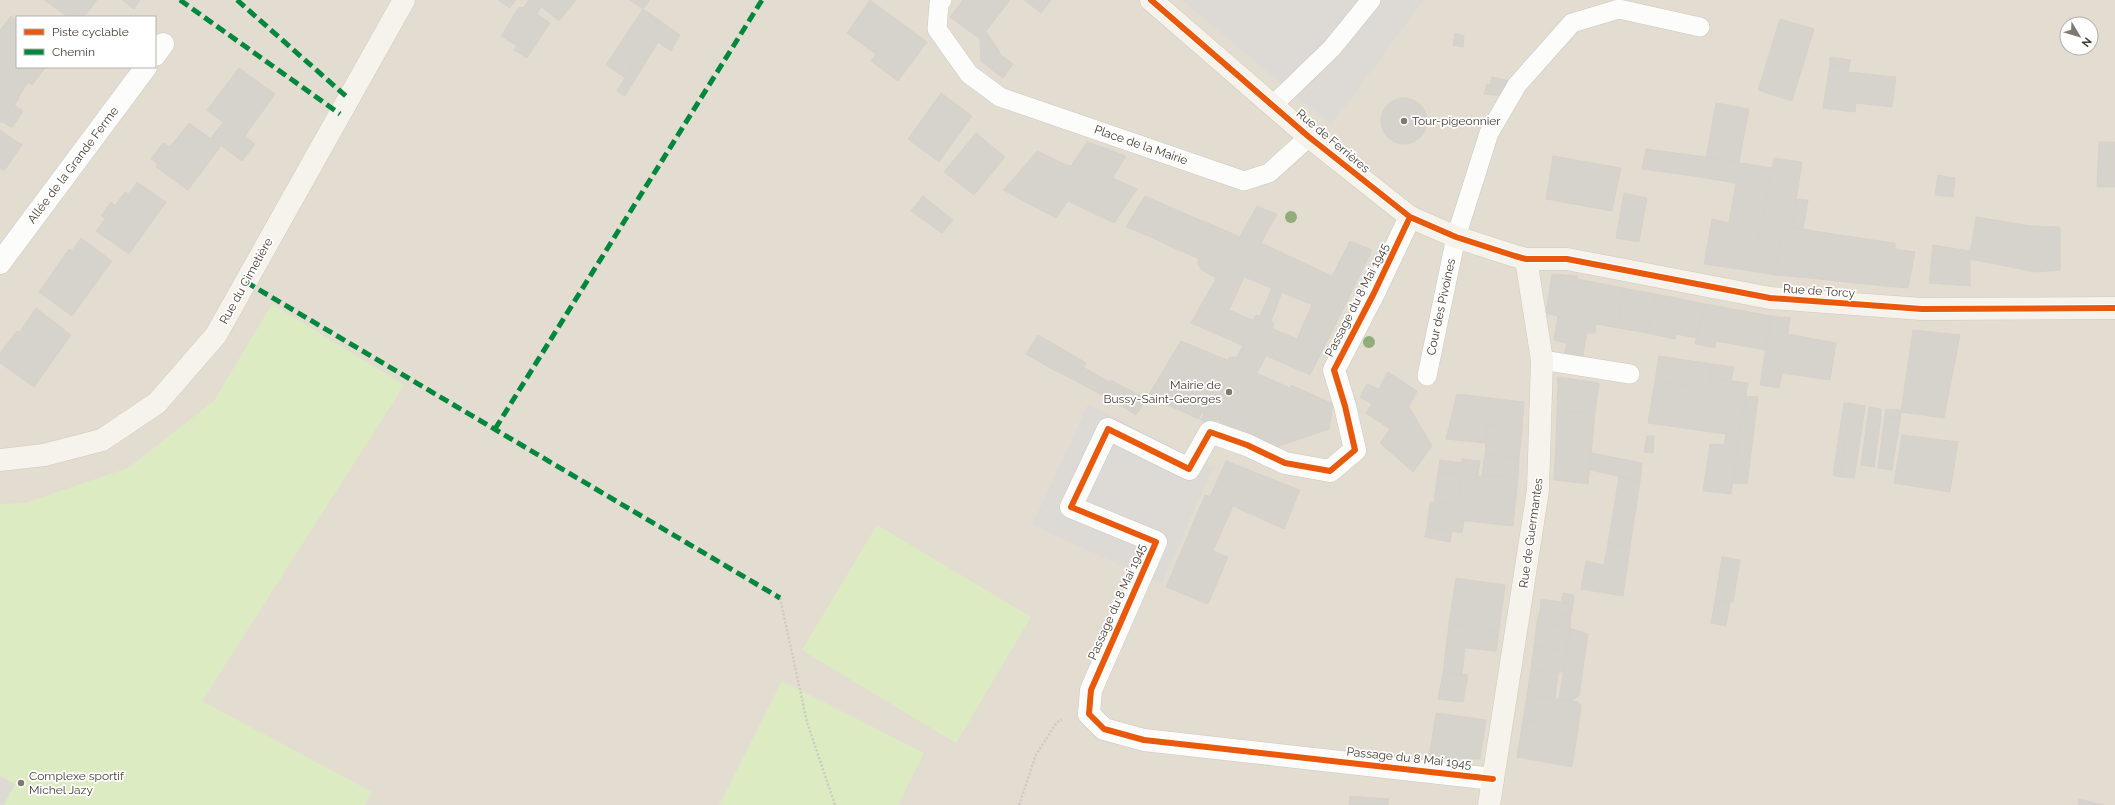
<svg xmlns="http://www.w3.org/2000/svg" width="2115" height="805" font-family="Raleway,sans-serif">
  <style>
    .residential { fill: #e3ddd1; fill-rule: evenodd }
    .green { fill: #ddebc2 }
    .parking { fill: #dddad5 }
    .building { fill: #d6d2cc; stroke: #d6d2cb }
    .lines { fill: none; stroke-linecap: round; stroke-linejoin: round }
    .lane-casing { stroke: #cac7c1; stroke-width: 20 }
    .street-casing { stroke: #cac7c1; stroke-width: 23 }
    .secondary-casing { stroke: #cfcabd; stroke-width: 23 }
    .path { stroke: #cdcac5; stroke-width: 2.5; stroke-dasharray: 2 2; stroke-linecap: butt }
    .lane { stroke: #fcfcfb; stroke-width: 19 }
    .street { stroke: #fcfcfb; stroke-width: 22 }
    .secondary { stroke: #f6f3ec; stroke-width: 22 }
    .quiet { stroke: #00873e; stroke-width: 5; stroke-dasharray: 10 5; stroke-linecap: butt }
    .cycleway-casing { stroke: #fff; stroke-width: 8 }
    .cycleway { stroke: #e8590c; stroke-width: 6 }
    .tree { fill: #92ad79 }
    .poi-dot { fill: #807970; stroke: #fff; stroke-width: 1.5 }
    .labels { text-anchor: middle; dominant-baseline: central; stroke-width: 3.5; stroke-linejoin: round; paint-order: stroke }
    .poi-label { font-size: 12px; fill: #443c31; stroke: #fff; text-anchor: start }
    .street-label { font-size: 12px; fill: #443c31; stroke: #fff }
  </style>
  <rect width="100%" height="100%" fill="#eeebe5"/>
  <!-- residential -->
  <path class="residential" d="M0 0H2115V805H0ZM17 17H155V67H17ZM2067 24H2091V48H2067Z"/>
  <!-- green -->
  <path class="green" d="M272 304 404 385 202 701 372 792 365 805H0V504L25 503 128 468 214 401Z
    M877 525 1031 617 956 743 802 650Z
    M782 681 924 753 898 805H719Z"/>
  <!-- parking -->
  <path class="parking" d="M1182 0H1424L1331 125Z
    M1088 404 1213 467 1162 584 1032 525Z
    M0 776 15 784 4 805H0Z"/>
  <!-- building -->
  <path class="building" d="M44 0H97L84 17H68Z
    M122 0H140L134 9Z
    M498 0H516L510 8Z
    M529 0H533L541 7 526 31 511 20 519 7 523 8Z
    M533 0H576L559 21Z
    M630 0H650L643 9Z
    M870 0 927 42 898 81 871 61 876 54 847 33Z
    M963 0H1010L980 39 950 17Z
    M1024 0H1051L1041 13Z
    M643 9 659 20 626 78 606 65Z
    M537 14 550 23 527 58 514 50Z
    M11 16 17 21V67H46L32 85 28 82 18 98 0 84V30Z
    M1780 19 1814 29 1792 101 1758 90Z
    M511 20 526 31 517 46 501 36Z
    M659 20 680 35 671 51 649 36Z
    M986 32 997 48 985 64 981 62 980 39Z
    M1455 33 1464 36 1463 47 1453 45Z
    M649 36 658 42 625 96 617 91Z
    M997 48 1001 55 991 69 985 64Z
    M1001 55 1013 64 1003 78 991 69Z
    M1830 57 1851 60 1849 67 1830 65Z
    M1830 65 1849 67 1848 72 1896 77 1892 107 1856 103 1855 112 1823 108Z
    M239 68 275 94 245 136 255 144 242 161 211 138 223 122 207 110Z
    M1492 77 1511 81 1508 96 1484 94 1487 84 1490 85Z
    M0 84 11 92 6 99 23 111 12 128 1 121 0 123Z
    M11 92 19 99 14 105 6 99Z
    M941 93 972 116 939 162 908 139Z
    M1381 121a23 23 0 1 1 46 0a23 23 0 1 1-46 0Z
    M1716 103 1749 109 1739 162 1706 158Z
    M189 123 221 146 188 190 156 167 158 164 151 159 163 143 170 147Z
    M0 130 22 145 4 171 0 168Z
    M976 133 1005 157 974 195 944 172Z
    M1087 142 1102 147 1068 201 1045 191 1064 164 1071 166Z
    M2099 142H2115V187H2097Z
    M1102 147 1126 156 1091 212 1068 201Z
    M1646 149 1698 156 1694 176 1642 169Z
    M1037 151 1064 164 1045 191 1016 176Z
    M1553 156 1621 168 1612 211 1546 199Z
    M1698 156 1772 168 1752 271 1704 264 1712 219 1729 223 1736 183 1694 176Z
    M1774 158 1802 162 1792 227 1783 226 1775 275 1752 271Z
    M1938 175 1955 178 1953 197 1935 195Z
    M1016 176 1045 191 1033 206 1003 190Z
    M1113 178 1137 189 1114 223 1091 212Z
    M137 182 166 202 129 254 96 231 125 192 129 194Z
    M1045 191 1068 201 1056 218 1033 206Z
    M1624 193 1647 198 1639 242 1616 238Z
    M923 196 953 220 942 233 911 211Z
    M1145 196 1170 207 1151 237 1126 227Z
    M1796 199 1808 200 1803 229 1792 227Z
    M111 202 115 205 105 219 101 216Z
    M1257 206 1277 214 1261 243 1332 276 1350 241 1372 250 1340 316 1222 268Z
    M1170 207 1193 217 1174 248 1151 237Z
    M1193 217 1217 227 1199 259 1174 248Z
    M1976 217 2031 226 2060 227V270L2036 272 1969 259Z
    M1783 226 1814 231 1809 278 1775 275Z
    M1217 227 1240 237 1216 278 1202 270 1197 263Z
    M1814 231 1873 240 1865 284 1809 278Z
    M81 238 112 261 72 316 39 292 69 249 72 251Z
    M1873 240 1895 243V249L1915 252 1908 288 1865 284Z
    M1933 245 1970 251V286L1929 283Z
    M1222 268 1244 277 1229 310 1297 339 1312 305 1340 316 1310 375 1191 323Z
    M1552 274 1578 276 1577 279 1623 288 1618 328 1596 324 1595 333H1587L1582 360 1564 356 1567 343 1554 340 1558 316 1546 313Z
    M1272 288 1282 292 1271 321 1274 323 1272 328 1253 321 1256 315 1260 316Z
    M1623 288 1656 294 1647 333 1618 328Z
    M1656 294 1705 304 1697 338 1676 334 1675 339 1647 333Z
    M1705 304 1771 316 1766 350 1716 341 1715 348 1695 344Z
    M36 308 71 335 34 387 0 363V353L10 340 13 342Z
    M1771 316 1790 318 1788 334 1836 343 1830 380 1782 373 1779 388 1760 385Z
    M1913 330 1960 335 1944 418 1901 412Z
    M17 331 20 333 13 342 10 340Z
    M1038 335 1061 348 1048 367 1026 354Z
    M1181 341 1227 360 1230 357H1235L1237 358 1234 363 1290 388 1291 385 1333 404 1329 429 1276 447 1217 427 1220 421 1204 414 1201 413 1199 419 1148 396Z
    M1243 345 1266 356 1257 373 1234 363Z
    M1061 348 1086 363 1074 380 1048 367Z
    M1659 356 1712 364 1708 389 1655 381Z
    M1712 364 1734 367 1731 381 1710 378Z
    M1083 367 1109 382 1102 395 1074 380Z
    M1388 372 1417 391 1409 407 1432 446 1413 472 1380 443 1390 429 1366 413 1372 404 1360 397 1367 384 1379 389Z
    M1558 377 1599 383 1595 413 1557 411Z
    M1710 378 1748 383 1739 436 1648 423 1655 381 1708 389Z
    M1111 380 1120 385 1112 400 1102 395Z
    M1120 385 1147 399 1136 415 1112 400Z
    M1457 394 1524 402 1522 429 1487 425 1485 443 1446 439Z
    M1746 396 1758 397 1753 438 1739 436Z
    M1844 403H1850L1840 477 1833 475Z
    M1850 403 1865 406 1864 414 1849 412Z
    M1869 407 1881 409V416L1868 414Z
    M1886 409 1901 410 1900 419 1885 416Z
    M1557 411 1595 413 1592 445 1556 441Z
    M1849 412 1864 414 1854 478 1840 477Z
    M1204 414 1217 419 1215 425 1201 420Z
    M1868 414 1881 416 1874 467 1861 465Z
    M1885 416 1900 419 1892 470 1878 468Z
    M1487 425 1522 429 1519 458 1485 454Z
    M1726 434 1739 436 1731 494 1703 491 1710 444 1724 445Z
    M1902 435 1958 442 1950 492 1894 483Z
    M1647 436H1654L1653 453 1644 452Z
    M1739 436 1753 438 1747 484 1733 483Z
    M1556 441 1592 445 1588 484 1554 480Z
    M1591 453 1642 463 1640 481 1590 470Z
    M1485 454 1519 458 1518 478 1482 475Z
    M1462 459 1480 461 1478 475H1461Z
    M1440 460 1462 463 1461 475 1438 472Z
    M1226 461 1300 490 1284 529 1233 506 1213 551 1228 557 1208 604 1166 587 1205 495 1210 497Z
    M1438 472 1461 475 1459 505 1434 503Z
    M1461 475 1518 478 1513 526 1458 520Z
    M1619 477 1640 481 1630 547 1608 543Z
    M1430 502 1459 505 1458 520 1464 521 1462 533 1427 527Z
    M1427 527 1452 531 1450 542 1425 537Z
    M1608 543 1630 547 1623 596 1581 589 1586 561 1604 565Z
    M1722 557 1740 560 1733 602 1715 600Z
    M1456 578 1505 585 1499 631 1449 624Z
    M1563 593 1574 595 1573 604 1561 603Z
    M1541 599 1573 604 1571 616 1540 611Z
    M1715 600 1730 602 1726 626 1711 623Z
    M1540 611 1571 616 1570 628 1537 622Z
    M1537 622 1570 628 1567 651 1534 646Z
    M1449 624 1499 631 1496 651 1465 648 1462 675 1443 673Z
    M1570 628 1588 634 1579 696 1571 701 1559 700Z
    M1534 646 1567 651 1564 672H1559L1558 674 1531 669Z
    M1531 669 1558 674 1555 699 1527 695Z
    M1443 673 1468 675 1463 702 1438 699Z
    M1527 695 1578 702 1581 705 1578 729 1523 720Z
    M1436 713 1486 720 1480 759 1429 758Z
    M1523 720 1578 729 1572 767 1517 757Z
    M1350 796 1389 799 1388 805H1349Z
    M2079 799 2103 805H2078Z"/>
  <g class="lines">
    <!-- lane casing -->
    <g class="lane-casing">
      <path id="lane" d="M942 0 939 4 937 29 969 74 1000 97 1244 181 1269 173 1309 137
        M1273 105 1332 48 1371 0
        M1542 360 1630 374
        M1427 376 1456 237 1489 133 1517 85 1572 23 1619 9 1700 27"/>
    </g>
    <!-- street casing -->
    <g class="street-casing">
      <path id="street" d="M155 55 163 44
        M1410 217 1374 293 1334 370 1345 406 1355 450 1330 471 1285 463 1247 445 1210 432 1189 469 1108 429 1071 507 1156 542 1091 690 1089 714 1104 729 1144 740 1493 779
        M0 263 146 67"/>
    </g>
    <!-- secondary casing -->
    <g class="secondary-casing">
      <path id="secondary" d="M1151 0 1309 137 1410 217 1456 237 1515 256 1526 259H1567L1770 298 1922 309 2115 308
        M0 460 44 455 102 440 157 403 216 335 404 0
        M1489 805 1538 490 1542 360 1526 259"/>
    </g>
    <!-- path -->
    <path class="path" d="M780 598 807 722 835 805
      M1019 805 1036 755 1057 722 1062 720"/>
    <!-- lane -->
    <use href="#lane" class="lane"/>
    <!-- street -->
    <use href="#street" class="street"/>
    <!-- secondary -->
    <use href="#secondary" class="secondary"/>
    <!-- quiet -->
    <path class="quiet" d="M180 0 340 114
      M237 0 348 98
      M246 282 780 598
      M495 429 762 0"/>
    <!-- cycleway casing -->
    <g class="cycleway-casing">
      <path id="cycleway" d="M1151 0 1309 137 1410 217 1456 237 1515 256 1526 259H1567L1770 298 1922 309 2115 308
        M1410 217 1374 293 1334 370 1345 406 1355 450 1330 471 1285 463 1247 445 1210 432 1189 469 1108 429 1071 507 1156 542 1091 690 1089 714 1104 729 1144 740 1493 779"/>
    </g>
    <!-- cycleway -->
    <use href="#cycleway" class="cycleway"/>
  </g>
  <!-- trees -->
  <g class="tree">
    <circle cx="1291" cy="217" r="6"/>
    <circle cx="1369" cy="342" r="6"/>
  </g>
  <!-- markers -->
  <g class="poi-dot">
    <circle cx="1404" cy="121" r="4"/>
    <circle cx="1229" cy="392" r="4"/>
    <circle cx="21" cy="783" r="4"/>
  </g>
  <g class="labels">
    <!-- poi labels -->
    <g class="poi-label">
      <text x="1412" y="121">Tour-pigeonnier</text>
      <text x="1221" y="385" text-anchor="end">Mairie de<tspan x="1221" dy="14">Bussy-Saint-Georges</tspan></text>
      <text x="29" y="776">Complexe sportif<tspan x="29" dy="14">Michel Jazy</tspan></text>
    </g>
    <!-- street labels -->
    <g class="street-label">
      <text transform="translate(1333 141) rotate(40)">Rue de Ferrières</text>
      <text transform="translate(1141 145) rotate(19)">Place de la Mairie</text>
      <text transform="translate(73 165) rotate(-53)">Allée de la Grande Ferme</text>
      <text transform="translate(246 281) rotate(-61)">Rue du Cimetière</text>
      <text transform="translate(1819 291) rotate(4)">Rue de Torcy</text>
      <text transform="translate(1357 300) rotate(-63)">Passage du 8 Mai 1945</text>
      <text transform="translate(1441 307) rotate(-78)">Cour des Pivoines</text>
      <text transform="translate(1531 533) rotate(-82)">Rue de Guermantes</text>
      <text transform="translate(1117 602) rotate(-66)">Passage du 8 Mai 1945</text>
      <text transform="translate(1409 758) rotate(6)">Passage du 8 Mai 1945</text>
    </g>
  </g>
  <!-- legend -->
  <rect x="16" y="16" width="140" height="52" fill="#ffffff" stroke="#b4b1ad"/>
  <rect x="24" y="29" width="20" height="6" fill="#e8590c" stroke="#b4b1ad"/>
  <text x="52" y="36" font-size="12" fill="#443c31">Piste cyclable</text>
  <rect x="24" y="49" width="20" height="6" fill="#00873e" stroke="#b4b1ad"/>
  <text x="52" y="56" font-size="12" fill="#443c31">Chemin</text>
  <!-- north arrow -->
  <g transform="translate(2079 36) rotate(128)"><circle r="19" fill="#ffffff" stroke="#b4b1ad"/>
  <path d="M0-3L7 15L0 10L-7 15Z" fill="#807970"/>
  <text y="-6" font-size="11" font-weight="bold" text-anchor="middle" fill="#443c31">N</text>
  </g>
</svg>
